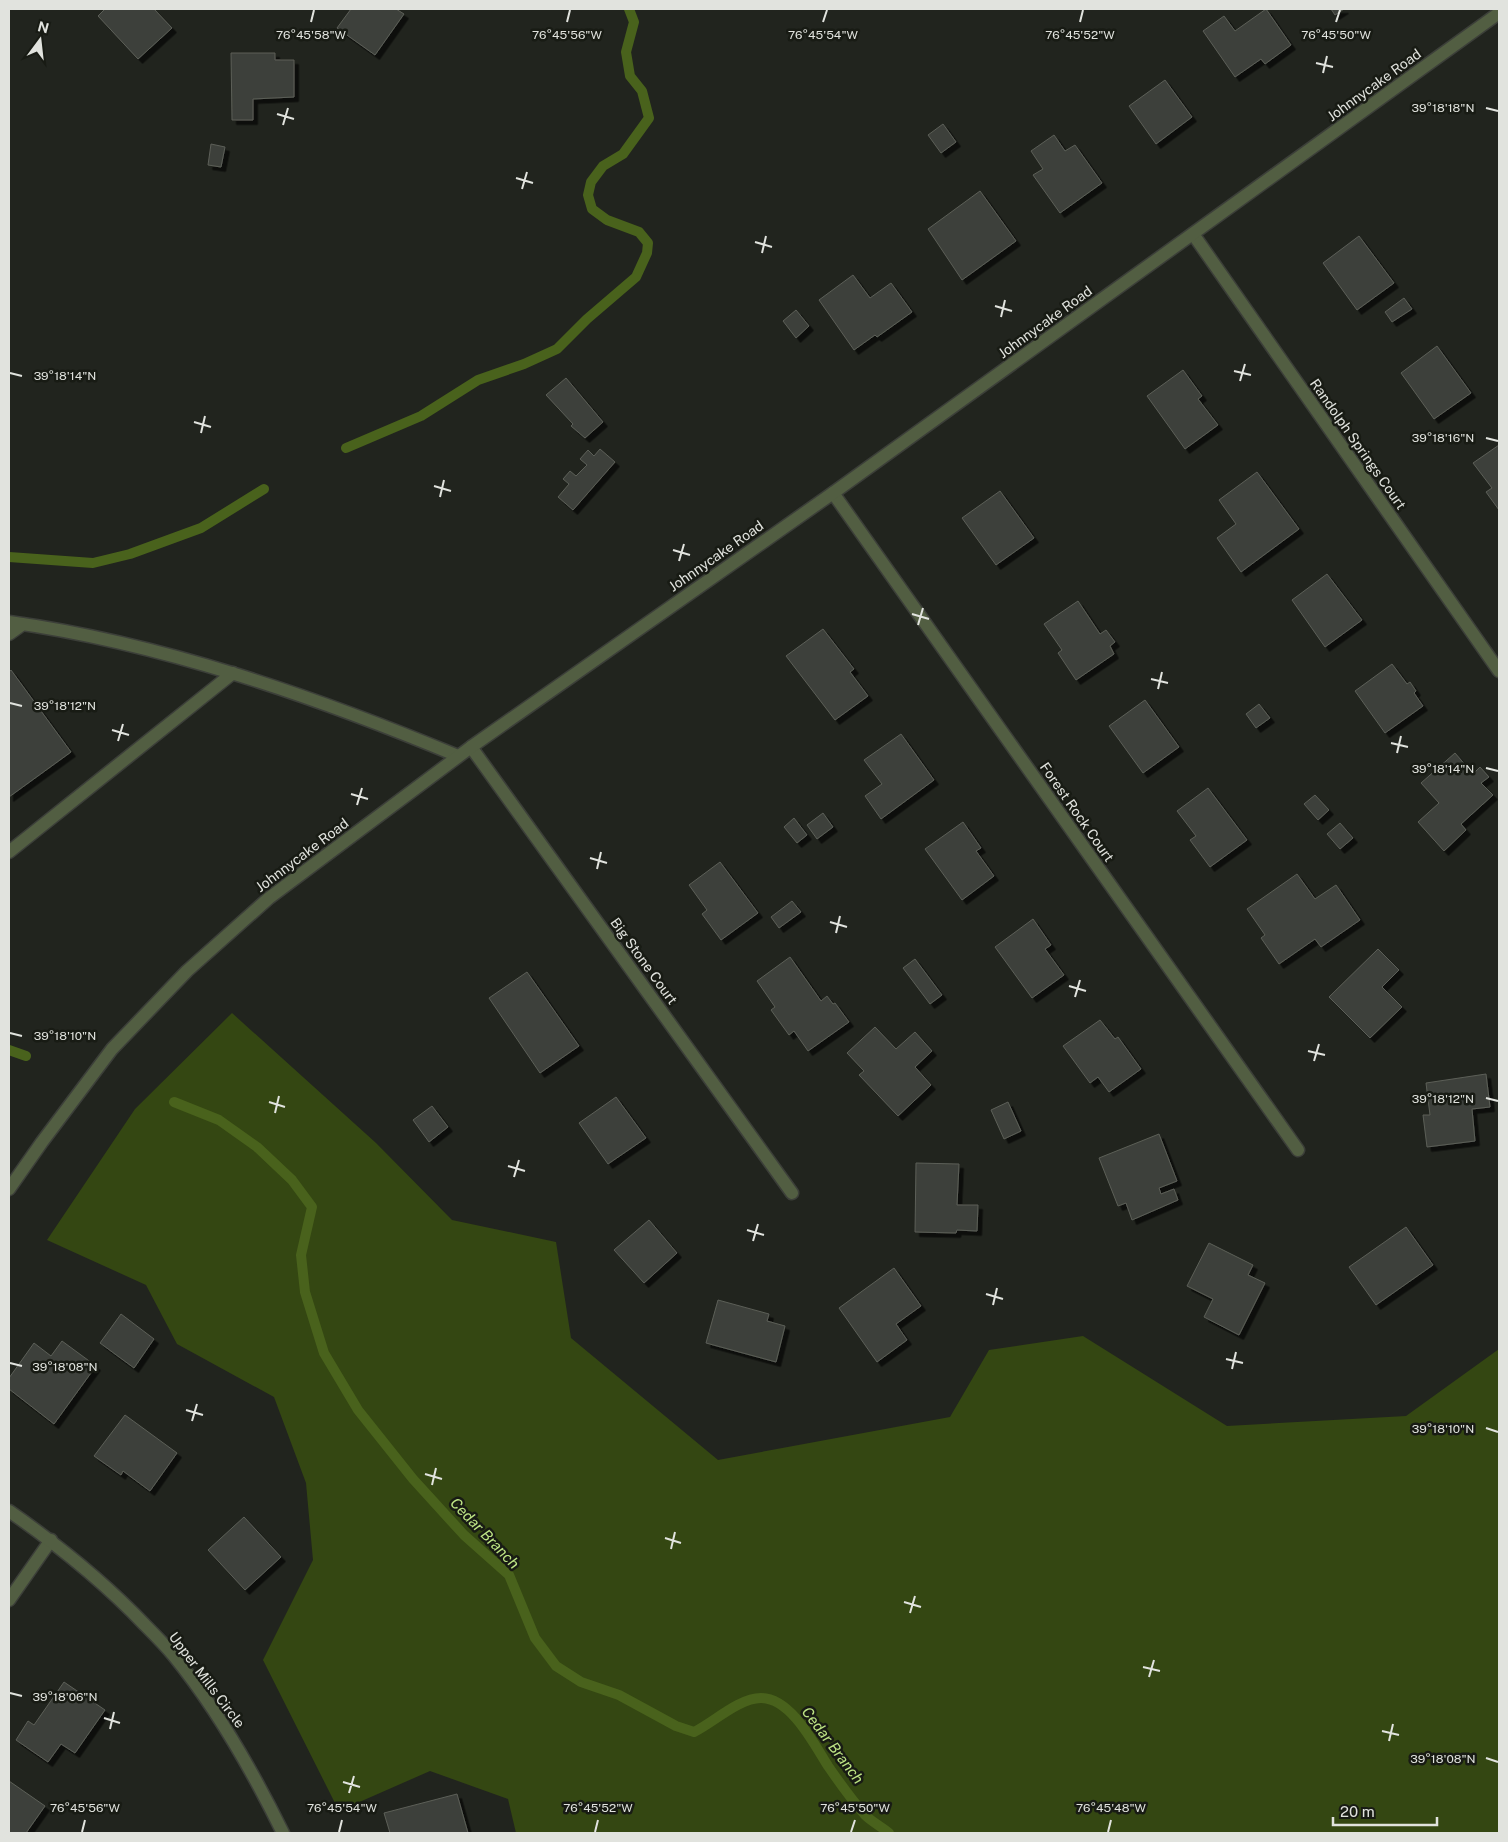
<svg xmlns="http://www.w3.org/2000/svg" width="1508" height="1842" font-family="'Public Sans',sans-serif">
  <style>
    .green { fill: #344712 }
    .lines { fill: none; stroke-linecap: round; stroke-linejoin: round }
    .stream { stroke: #49621c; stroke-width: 10 }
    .building { fill: #3e413a; stroke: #5c5f58; filter: url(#shadow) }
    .service-casing { stroke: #3c3f39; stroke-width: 15 }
    .minor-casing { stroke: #3c3f39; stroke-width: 15 }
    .tertiary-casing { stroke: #3c3f39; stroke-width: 15 }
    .service { stroke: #525e42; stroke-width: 12 }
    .minor { stroke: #525e42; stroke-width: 12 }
    .tertiary { stroke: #525e42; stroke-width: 12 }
    .ticks { fill: none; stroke: #e1e3de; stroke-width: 2 }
    .labels { text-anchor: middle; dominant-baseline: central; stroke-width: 5; stroke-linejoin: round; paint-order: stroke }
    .street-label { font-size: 14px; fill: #e1e3de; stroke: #181b14 }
    .water-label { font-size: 15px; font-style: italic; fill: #bee585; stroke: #181b14 }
    .ticks-label { font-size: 12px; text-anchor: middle; fill: #e1e3de; stroke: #181b14; stroke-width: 5; stroke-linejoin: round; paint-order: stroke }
  </style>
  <defs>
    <filter id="shadow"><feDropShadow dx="4.5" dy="4.5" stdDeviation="0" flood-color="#0009"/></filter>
  </defs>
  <rect width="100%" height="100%" fill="#21241e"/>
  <!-- green -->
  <path class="green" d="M232 1013 376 1143 452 1220 556 1242 571 1338 718 1460 950 1417 989 1350 1083 1336 1227 1426 1406 1416 1499 1349V1833H516L508 1799 430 1771 339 1811 263 1660 313 1560 306 1483 274 1397 177 1344 146 1285 47 1240 135 1109Z"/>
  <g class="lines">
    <!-- stream -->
    <path class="stream" d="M346 448 421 416 478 380 524 364 557 349 587 319 636 277 647 253 648 243 639 232 607 220 592 209 588 195 591 182 603 166 623 154 649 118 642 91 630 76 626 52 634 22 629 9
      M9 557 93 563 130 554 201 528 264 489
      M9 1050 26 1056
      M174 1102 219 1120 257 1147 292 1180 312 1207 301 1255 305 1292 324 1353 358 1410 413 1479 464 1535 509 1575 535 1638 556 1666 581 1682 619 1695 676 1726 694 1732C714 1722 739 1698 761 1698 791 1698 814 1744 828 1766 839 1782 852 1800 865 1815 872 1822 882 1827 889 1833"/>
  </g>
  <!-- building -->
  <path class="building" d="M105 9H154L172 28 138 59 98 16Z
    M351 9H396L404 14 375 55 337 28Z
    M1266 9 1291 45 1265 64 1261 59 1235 77 1203 31 1224 16 1235 31Z
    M1331 9H1344L1335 15Z
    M231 53H275V60H294V97L253 99V120H232Z
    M1165 80 1192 117 1156 144 1129 106Z
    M943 124 956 142 941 153 928 135Z
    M1054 135 1065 151 1075 145 1102 183 1060 213 1033 175 1043 169 1031 151Z
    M211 144 225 147 221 167 208 165Z
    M980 191 1016 241 962 280 928 229Z
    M1359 236 1394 283 1357 310 1323 263Z
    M853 275 870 298 891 283 912 312 877 337 875 335 854 350 819 300Z
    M1404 298 1412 309 1392 322 1385 312Z
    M796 310 809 326 796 338 783 321Z
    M1437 346 1471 393 1434 419 1401 373Z
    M1183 370 1202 396 1198 399 1218 425 1185 449 1147 396Z
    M566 378 603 422 585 438 571 426 573 424 546 395Z
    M1499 445V510L1486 492 1492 488 1473 463Z
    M600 449 615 462 573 510 558 497 569 484 563 479 570 471 576 476 587 465 580 459 588 450 594 456Z
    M1257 472 1299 529 1241 572 1217 538 1236 524 1219 500Z
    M1000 491 1034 538 996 565 962 518Z
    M1327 574 1362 620 1325 647 1292 600Z
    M1078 601 1100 634 1106 630 1115 642 1110 646 1114 654 1076 680 1058 653 1062 650 1044 624Z
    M823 629 854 669 850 672 868 696 835 720 786 656Z
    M1392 664 1407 684 1410 682 1416 691 1414 693 1423 706 1385 733 1355 691Z
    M11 670 71 752 9 797V672Z
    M1145 700 1179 747 1143 773 1109 726Z
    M1259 704 1270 718 1256 728 1246 714Z
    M901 734 934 780 881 819 865 796 882 784 864 760Z
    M1455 753 1473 774 1480 767 1489 777 1481 783 1493 795 1461 824 1466 830 1444 851 1418 822 1439 803 1421 783Z
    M1208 788 1247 840 1210 867 1190 840 1196 836 1177 811Z
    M1315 795 1329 810 1318 820 1304 804Z
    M823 813 833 827 817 839 807 825Z
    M794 818 807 835 797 843 784 827Z
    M963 822 981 848 976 851 994 876 962 900 925 849Z
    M1340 823 1353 838 1340 849 1327 834Z
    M720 862 758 913 721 940 702 914 707 910 689 885Z
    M1297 874 1315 899 1336 885 1360 920 1321 947 1315 939 1279 964 1261 938 1265 935 1247 909Z
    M792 901 801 912 779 928 771 917Z
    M1033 919 1051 945 1045 949 1064 975 1032 998 995 947Z
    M1378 949 1399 970 1382 987 1402 1007 1370 1038 1329 997Z
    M790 957 821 1001 827 996 833 1004 835 1003 849 1022 808 1051 794 1031 789 1035 771 1010 775 1007 757 981Z
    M915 959 942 995 930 1004 903 968Z
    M527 972 579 1046 540 1073 489 998Z
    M1100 1020 1115 1039 1118 1037 1141 1069 1109 1092 1098 1077 1090 1083 1063 1046Z
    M875 1027 896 1049 915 1032 932 1051 915 1067 931 1085 898 1116 859 1075 864 1071 847 1053Z
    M1486 1074 1490 1107 1472 1109 1475 1141 1427 1147 1423 1115H1430L1426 1083Z
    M616 1097 646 1138 608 1164 579 1123Z
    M1008 1102 1021 1131 1004 1139 991 1110Z
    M432 1106 448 1127 429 1142 413 1120Z
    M1159 1134 1177 1181 1159 1188 1161 1194 1174 1189 1178 1200 1132 1220 1126 1203 1118 1206 1099 1158Z
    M916 1163 959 1164 957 1205H978L977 1231 957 1230 956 1233 915 1232Z
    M649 1220 677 1253 644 1283 614 1250Z
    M1406 1227 1433 1265 1376 1305 1349 1267Z
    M1209 1243 1253 1265 1248 1275 1265 1283 1239 1335 1204 1317 1213 1299 1187 1286Z
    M894 1268 921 1306 896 1324 907 1340 877 1362 839 1308Z
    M718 1300 769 1314 767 1321 785 1326 776 1362 706 1343Z
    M121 1314 154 1339 134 1368 100 1343Z
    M62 1341 96 1366 54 1424 9 1389V1378L34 1343 51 1356Z
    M125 1415 177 1453 150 1491 123 1471 121 1475 94 1456Z
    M244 1517 281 1557 245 1590 208 1550Z
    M64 1682 105 1710 75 1753 61 1744 48 1762 16 1740 28 1721 34 1725Z
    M9 1781 45 1806 26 1833H9Z
    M457 1794 468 1833H390L384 1813Z"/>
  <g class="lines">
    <!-- service casing -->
    <g class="service-casing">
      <path id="service" d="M9 622C161 643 316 697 458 756
        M9 634 23 624
        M9 852 233 673"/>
    </g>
    <!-- minor casing -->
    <g class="minor-casing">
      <path id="minor" d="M1193 234 1499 671
        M833 493 1298 1150
        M471 747 792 1193
        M9 1600 51 1540"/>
    </g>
    <!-- tertiary casing -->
    <g class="tertiary-casing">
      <path id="tertiary" d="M9 1189 42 1142 112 1049 187 971 269 898 471 747 833 493 1499 13
        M9 1511C58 1545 104 1582 145 1625 155 1635 165 1645 174 1656 218 1710 252 1770 283 1833"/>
    </g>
    <!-- service -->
    <use href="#service" class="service"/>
    <!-- minor -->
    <use href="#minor" class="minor"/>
    <!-- tertiary -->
    <use href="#tertiary" class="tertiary"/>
  </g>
  <!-- ticks -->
  <path class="ticks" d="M311 22 314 10M567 22 570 10M823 22 827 10M1080 22 1083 10M1336 22 1340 10M1316 63 1333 67M1323 73 1327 56M1486 108 1498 111M277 114 294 119M283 125 288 108M516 178 533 183M522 189 527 172M755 242 772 247M762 253 766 236M995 306 1012 311M1001 317 1005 300M1234 371 1251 375M10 373 22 376M1240 381 1245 364M194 422 211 427M201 433 205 416M1486 438 1498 441M434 486 451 491M440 497 444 480M673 550 690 555M679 561 684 544M912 614 929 619M918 625 923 608M1151 679 1168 683M1158 689 1162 672M10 703 22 706M112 730 129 735M118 741 123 724M1391 743 1408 747M1397 753 1401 736M1486 768 1498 771M351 794 368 799M357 805 362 788M590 858 607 863M597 869 601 852M830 922 847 927M836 933 840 916M1069 986 1086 991M1075 997 1080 980M10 1033 22 1036M1308 1051 1325 1055M1314 1061 1319 1044M1486 1098 1498 1101M269 1102 285 1107M275 1113 279 1096M508 1166 525 1171M514 1177 519 1160M747 1230 764 1235M753 1241 758 1224M986 1294 1003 1299M993 1305 997 1288M1226 1359 1243 1363M10 1363 22 1366M1232 1369 1236 1352M186 1410 203 1415M192 1421 197 1404M1486 1428 1498 1432M425 1474 442 1479M432 1485 436 1468M665 1538 681 1543M671 1549 675 1532M904 1602 921 1607M910 1613 915 1596M1143 1667 1160 1671M1149 1677 1154 1660M10 1693 22 1696M104 1718 120 1723M110 1729 114 1712M1382 1731 1399 1735M1389 1741 1393 1724M1486 1758 1498 1762M343 1782 360 1787M349 1793 354 1776M82 1832 85 1820M339 1832 342 1820M595 1832 598 1820M851 1832 855 1820M1108 1832 1111 1820"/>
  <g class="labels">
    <!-- street labels -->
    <g class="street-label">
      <text transform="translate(1374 85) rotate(-36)">Johnnycake Road</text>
      <text transform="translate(1045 322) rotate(-36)">Johnnycake Road</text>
      <text transform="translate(1358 444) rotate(55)">Randolph Springs Court</text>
      <text transform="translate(716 556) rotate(-35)">Johnnycake Road</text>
      <text transform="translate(1077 812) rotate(55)">Forest Rock Court</text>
      <text transform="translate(302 855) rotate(-37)">Johnnycake Road</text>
      <text transform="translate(644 961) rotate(54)">Big Stone Court</text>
      <text transform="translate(207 1680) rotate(53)">Upper Mills Circle</text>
    </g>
    <!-- water labels -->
    <g class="water-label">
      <text transform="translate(485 1533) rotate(46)">Cedar Branch</text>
      <text transform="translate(833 1745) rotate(53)">Cedar Branch</text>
    </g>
  </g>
  <g class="ticks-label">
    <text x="311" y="39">76°45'58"W</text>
    <text x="567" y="39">76°45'56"W</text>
    <text x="823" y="39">76°45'54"W</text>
    <text x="1080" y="39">76°45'52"W</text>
    <text x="1336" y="39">76°45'50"W</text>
    <text x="1443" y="112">39°18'18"N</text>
    <text x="65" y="380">39°18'14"N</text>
    <text x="1443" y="442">39°18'16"N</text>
    <text x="65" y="710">39°18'12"N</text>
    <text x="1443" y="773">39°18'14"N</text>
    <text x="65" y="1040">39°18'10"N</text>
    <text x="1443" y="1103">39°18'12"N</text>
    <text x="65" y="1371">39°18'08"N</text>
    <text x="1443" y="1433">39°18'10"N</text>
    <text x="65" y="1701">39°18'06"N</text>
    <text x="1443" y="1763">39°18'08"N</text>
    <text x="85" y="1812">76°45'56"W</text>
    <text x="342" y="1812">76°45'54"W</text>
    <text x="598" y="1812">76°45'52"W</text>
    <text x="855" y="1812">76°45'50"W</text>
    <text x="1111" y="1812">76°45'48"W</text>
  </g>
  <!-- border -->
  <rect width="1508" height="1842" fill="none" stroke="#e1e3de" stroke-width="20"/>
  <!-- north arrow -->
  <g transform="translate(40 40) rotate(15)" stroke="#181b14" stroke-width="4" paint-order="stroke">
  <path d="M0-4L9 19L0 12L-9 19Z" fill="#e1e3de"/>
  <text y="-8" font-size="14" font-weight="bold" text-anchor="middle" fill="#e1e3de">N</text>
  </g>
  <!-- scale -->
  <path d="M1333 1817v8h104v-8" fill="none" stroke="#e1e3de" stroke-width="2.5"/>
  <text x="1340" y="1817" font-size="15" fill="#e1e3de" stroke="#181b14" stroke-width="4" paint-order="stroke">20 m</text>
</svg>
